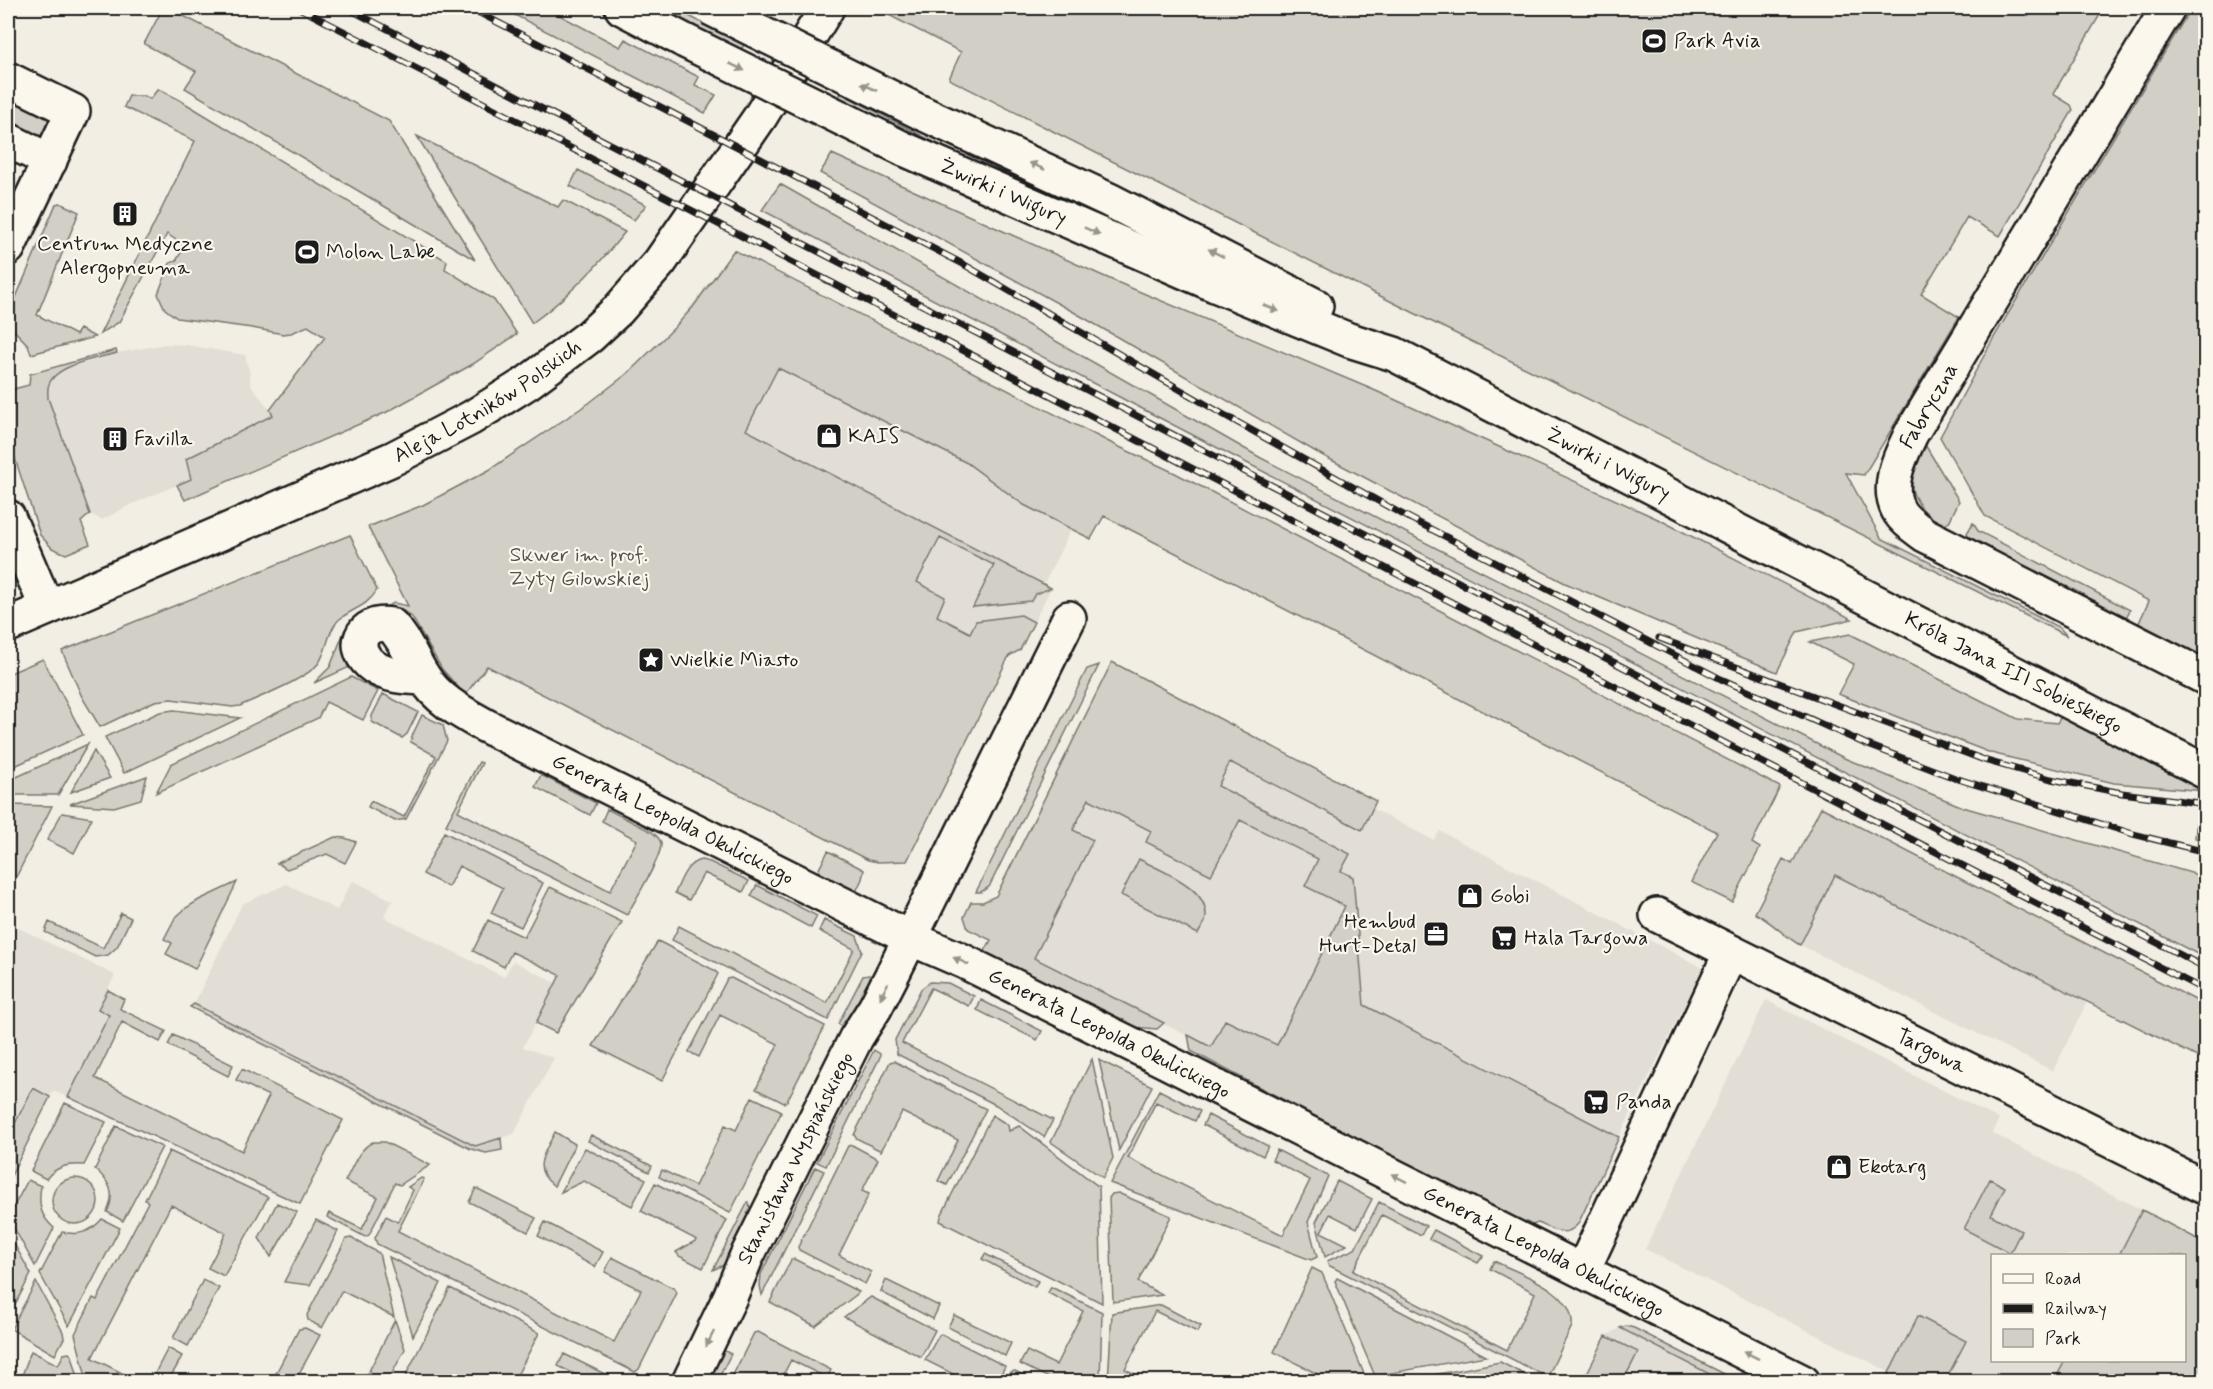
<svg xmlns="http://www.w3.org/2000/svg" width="2213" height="1389" font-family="Mynerve,sans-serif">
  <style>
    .built { fill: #e2ded5 }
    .green { fill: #d2cfc6; stroke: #777671; stroke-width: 1.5 }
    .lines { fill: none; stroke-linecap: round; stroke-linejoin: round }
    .minor-casing { stroke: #1c1c1c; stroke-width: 38 }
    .major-casing { stroke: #1c1c1c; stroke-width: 38 }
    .minor { stroke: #fbf7ec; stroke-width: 33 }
    .major { stroke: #fbf7ec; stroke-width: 33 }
    .rail-casing { stroke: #1c1c1c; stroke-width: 7 }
    .rail { stroke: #fbf7ec; stroke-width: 4.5; stroke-dasharray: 14; stroke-linecap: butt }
    .major-bridge-casing { stroke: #1c1c1c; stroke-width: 38; stroke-linecap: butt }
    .major-bridge { stroke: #fbf7ec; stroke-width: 33 }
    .oneway { fill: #97948e }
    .labels { text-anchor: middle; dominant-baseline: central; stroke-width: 4.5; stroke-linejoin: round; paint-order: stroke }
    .poi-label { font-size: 21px; fill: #1c1c1c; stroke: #fbf7ec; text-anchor: start }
    .street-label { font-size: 21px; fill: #1c1c1c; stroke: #fbf7ec }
    .park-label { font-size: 21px; fill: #53524f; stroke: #fbf7ec }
  </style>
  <rect width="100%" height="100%" fill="#f2eee4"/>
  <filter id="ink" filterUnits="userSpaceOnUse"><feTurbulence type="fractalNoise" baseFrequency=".0167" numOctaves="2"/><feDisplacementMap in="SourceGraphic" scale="12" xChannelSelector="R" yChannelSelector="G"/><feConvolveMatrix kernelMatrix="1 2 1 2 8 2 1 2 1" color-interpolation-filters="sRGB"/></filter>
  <g filter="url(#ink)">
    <!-- built -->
    <path class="built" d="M734 250 1113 444 1044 584 1051 588 1020 650 1009 655 902 598 589 403 628 373 674 328Z
      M166 344 187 345 245 355 250 374V384L274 415 186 459 191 479 130 505 102 520 90 514 48 398V385L56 374 68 367 117 353Z
      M1201 720 1433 840 1440 831 1703 968 1619 1137 1569 1111 1389 1138 1034 958 1092 841 1073 830 1112 755Z
      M1835 875 2088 1000 2053 1071 1800 945Z
      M354 881 394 901 390 903 384 917 504 977 513 961 556 983 523 1047 554 1058 514 1134 475 1146 194 1004 242 904 287 884 337 910 351 883Z
      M8 923 115 975 98 1009 109 1015 68 1097 53 1091 8 1182Z
      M1766 1000 1999 1119 1992 1133 2142 1210 2119 1255 1992 1256V1360L2065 1361 2054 1381H1905L1876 1365 1645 1249Z
      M1620 1328 1723 1381 1583 1382 1606 1336Z"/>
    <!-- green -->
    <path class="green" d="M163 8H168L389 121 475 260 185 88 196 71 144 44Z
      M501 8H546L620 47 625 39 699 77 695 85 716 95 705 113Z
      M645 8H674L744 45 737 55Z
      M884 8H2104L2053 94 2071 105 2073 110 2000 236 1967 217 1921 294 1959 317 1864 475 1846 473 1881 538 2060 628 2067 636 1404 308 949 79 961 52 881 11Z
      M2191 8H2205V661L2137 627 2149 601 1985 516 1940 437 1993 339Z
      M158 89 178 99 447 261 445 269 494 300 517 334 473 364 387 412 185 500 177 485 191 479 186 459 273 415 270 410 325 337 308 326 291 333 283 334 252 328 177 318 165 309 158 294 170 263 176 261 185 246 167 234 119 322 100 334 195 141 124 107 129 96H145L150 99Z
      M841 93 949 150 946 155 834 105Z
      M8 94 54 119 46 137 41 138 8 125Z
      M417 136 558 207 563 200 625 232C597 267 568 297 532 323Z
      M832 154 1112 280 1376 391 1660 520 1852 619 1797 632 1777 672 1565 583 1318 453 1079 315 820 173Z
      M578 170 646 205 634 220 570 186Z
      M780 184 1261 458 1844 758 1963 807 2205 877V958L1127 401 762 210Z
      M60 203 79 212 37 315 76 335 80 329 95 337 31 354 28 345 8 324V316L56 204Z
      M734 250 1113 444 1175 473 1780 787 1752 843 1760 848 1732 902 1691 882 1717 832 1104 516 1091 539 1024 505 967 463 778 368 746 430 1051 588 1035 594 1031 601 973 607 994 565 940 538 917 582 945 597 937 616 970 633 976 621 1021 615 1034 622 1020 650 1009 656 907 861 878 862 868 860 487 666 465 695 442 669 412 617 399 608H387L352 666 314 683 330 667 344 632 353 622 394 603 408 606 368 527 423 505 489 470 589 403 628 373 674 328 693 307Z
      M116 350 117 353C99 358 57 364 49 384 47 388 48 393 48 398L90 514 81 522 90 544 66 554 52 548 40 535 8 437V398L14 389 29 385 30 374Z
      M1924 443 1959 501 1949 522 1942 527C1926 515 1908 497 1911 475 1912 465 1920 452 1924 443Z
      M1973 523 1978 531 2130 610 2125 619 1969 541 1967 533Z
      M350 535 377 590C368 606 354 608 341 618 327 629 328 651 318 664 306 679 259 697 240 706L232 707 171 699 155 701 100 727 82 697 62 651Z
      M1850 634 2018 719 2057 723 2061 717 2205 791 2114 783 1991 753 1838 694 1854 664 1810 642Z
      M43 659 83 735 8 769V674Z
      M1112 662 1376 801 1362 830 1230 762 1218 786 1350 854 1341 871 1353 877 1364 1005 1619 1137 1578 1224C1565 1239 1553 1229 1538 1223L1526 1227 1191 1051 1188 1035 1211 1047 1225 1020 1277 1045 1345 906 1305 886 1318 859 1240 820 1211 875 1146 842 1151 831 1089 799 1073 830 1093 840 1034 958 1164 1023 1157 1029 1133 1027 984 953 991 940 968 929 964 917 971 902H983L996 896Z
      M1099 665 989 887 981 892H976L1087 669Z
      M351 677 378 691 363 720 326 702 318 718 156 793 171 764Z
      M383 694 418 712 407 734 402 738 372 722V716Z
      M174 710 240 718 124 773 105 737 160 712Z
      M422 715 443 725 447 741 406 819 395 821 368 807 371 801 404 817 436 756 411 742 412 736Z
      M88 744 58 795H8V781Z
      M94 751 110 778 71 792Z
      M479 762 482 763 458 811 610 891 637 840 602 821 607 809 652 832C655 835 660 838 661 843 663 855 634 902 627 915L446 825Z
      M541 775 596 803 590 815 535 787Z
      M147 776 141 799 114 807 70 804Z
      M8 805 52 806 8 893Z
      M1821 807 2205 1005V1061L1835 875 1800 945C1784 936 1772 922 1755 913L1783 859 1792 864Z
      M62 813 92 818 74 853 47 840Z
      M2197 818H2205V840L2195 838Z
      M444 832 543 883 521 927 491 913 503 888 459 866 448 887 423 874Z
      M335 837 345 838 356 842 345 863 327 854 287 869 277 863Z
      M828 851 864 870 862 879 854 896 819 875V869Z
      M1139 859C1161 871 1214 889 1205 922 1203 926 1200 930 1198 934L1121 895Z
      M701 860 710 862 749 881 743 892 704 873 689 900 675 893C681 880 686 863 701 860Z
      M237 882 195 969 166 954 172 943 164 939 175 918 186 908 199 900Z
      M757 885 817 916 811 928 751 896Z
      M550 887 622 922 556 1033 536 1023 560 975 512 952 504 967 473 951 488 920 524 937Z
      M121 913 131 918 117 947 108 955 95 957 45 932 49 922 103 948Z
      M824 920 857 936 862 951 828 1020 672 940 679 926 827 1003 854 949 819 931Z
      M658 941 714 970 718 974 662 1081 593 1046Z
      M869 975 873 977 846 1028 838 1024 863 976Z
      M731 978 825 1026 787 1101 784 1103 756 1089 778 1044 720 1015 699 1057 689 1052 727 979Z
      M930 982 948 983 974 996 969 1006 931 988 902 1043 1053 1120 1044 1137 996 1105 897 1054 895 1040 921 989Z
      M108 990 124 999 120 1009 166 1031 160 1042 122 1022 95 1078 242 1151 269 1096 236 1080 242 1069 343 1120 300 1204 68 1097 109 1015 98 1009Z
      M981 1000 1042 1031 1037 1040 977 1010Z
      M194 1004 475 1146 501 1138 502 1150 486 1153 471 1149 190 1007Z
      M173 1035 233 1065 228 1076 168 1045Z
      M874 1050 880 1054V1057L826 1166 817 1162Z
      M1092 1059 1113 1158 1103 1178 1051 1142Z
      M1099 1060 1152 1086 1119 1150Z
      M894 1061 986 1109 947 1185 938 1181 958 1140 902 1112 881 1151 856 1138 854 1135 890 1062Z
      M33 1088 50 1097 8 1182V1137Z
      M1159 1090 1200 1111 1195 1121 1156 1102 1128 1158 1283 1235 1310 1180 1272 1160 1277 1150 1328 1176 1308 1222 1317 1257 1311 1260 1110 1183Z
      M752 1097 780 1110 781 1113 730 1213 659 1177 662 1170 695 1186 725 1125 736 1130Z
      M65 1103 106 1122 84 1165C68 1164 56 1166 46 1179L31 1171Z
      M992 1115 1008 1125 1009 1131 1019 1126 1099 1187 1102 1303 940 1221 941 1216Z
      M1208 1115 1268 1146 1263 1156 1203 1125Z
      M116 1126 162 1147 123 1221 107 1212C116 1193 110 1182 95 1169Z
      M555 1132 575 1144 554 1186C530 1168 545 1153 555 1132Z
      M591 1135 652 1166 649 1172 588 1141Z
      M373 1142H385L430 1165 400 1185 395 1183 369 1235 365 1237 327 1217 329 1213 362 1229 378 1197 345 1181C353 1167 358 1149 373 1142Z
      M852 1145 878 1159 862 1191 869 1194 839 1255 871 1272 865 1284 799 1250 798 1247 848 1146Z
      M585 1148 646 1179 632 1206 584 1181 561 1192Z
      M169 1151 268 1197 224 1276 208 1268 226 1233 171 1205 92 1358 138 1381H87L75 1334 93 1298 97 1300 148 1202 145 1200Z
      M815 1167 824 1171 762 1295 760 1286 761 1274Z
      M421 1178 424 1179 398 1231 614 1342 641 1290 605 1272 612 1257 675 1289 677 1293 639 1369 635 1372 377 1244 375 1238 386 1216 398 1222 413 1190 408 1187Z
      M52 1201a23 23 0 1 1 46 0a23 23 0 1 1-46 0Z
      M1990 1179 2005 1187 1991 1215 2021 1231 2010 1253 1964 1229Z
      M28 1180 41 1186C38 1204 40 1216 54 1228L35 1266 8 1217Z
      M1337 1181 1372 1199 1357 1228 1330 1214 1321 1232 1347 1245 1325 1257 1316 1222Z
      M655 1183 727 1220 703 1268 679 1256 676 1252 697 1240 641 1211Z
      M476 1188 536 1218 528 1232 469 1202Z
      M1118 1193 1171 1216 1138 1282 1162 1295 1113 1302 1109 1198 1112 1194Z
      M748 1202 754 1218 730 1262 713 1270Z
      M1379 1202 1426 1226 1421 1235 1382 1215 1353 1271 1507 1350 1535 1293 1490 1269 1494 1261C1520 1274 1575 1290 1572 1326L1549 1374 1545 1376 1328 1265 1327 1261 1355 1249Z
      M277 1203 297 1212 271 1257 259 1238Z
      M2142 1210 2205 1243V1381H2054L2065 1361 2184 1360V1256L2119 1255Z
      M102 1219 120 1228 69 1326 40 1274 62 1232C79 1236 91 1232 102 1219Z
      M316 1220 338 1231 310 1285 284 1282Z
      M545 1222 603 1252 595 1267 538 1236Z
      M1434 1230 1483 1256 1478 1263 1429 1239Z
      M8 1233 31 1274 8 1318Z
      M351 1238 379 1253 394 1317 342 1291 322 1328 308 1320 307 1315 346 1239Z
      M985 1254 1038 1281 1035 1287 982 1259Z
      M389 1257 441 1283 413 1336Z
      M794 1259 859 1292 856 1295 815 1326 770 1302 791 1260Z
      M1312 1268 1322 1273 1367 1381H1331L1274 1352Z
      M1337 1278 1486 1356 1375 1376 1335 1281Z
      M203 1280 219 1288 188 1346 173 1338Z
      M886 1280 939 1306 933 1319 881 1292Z
      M36 1282 63 1332 64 1338 55 1355 11 1329Z
      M1051 1287 1102 1312 1100 1381H1055L1020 1364 1027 1351 1056 1365 1083 1311 1048 1293Z
      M450 1288 539 1333 514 1381H403Z
      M871 1297 935 1330 921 1357 844 1317Z
      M1161 1305 1201 1326 1197 1332 1155 1311 1125 1369 1149 1381H1108L1112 1313Z
      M954 1315 1011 1343 1005 1356 948 1327Z
      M1918 1316 1966 1341 1945 1381H1895L1887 1377Z
      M395 1320 405 1349 388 1381H364Z
      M1626 1326 1634 1328 1738 1381H1723L1620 1328Z
      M305 1328 320 1335 295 1381H272L299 1329Z
      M758 1332 831 1370 827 1378 791 1360 780 1381H730L754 1333Z
      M941 1334 1005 1366 998 1381H967L925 1360 939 1335Z
      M1606 1336 1638 1352C1622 1383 1627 1382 1592 1381L1586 1375Z
      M168 1348 182 1356C173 1373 172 1382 151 1381Z
      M723 1350 731 1354 717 1381 707 1382Z
      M31 1351 58 1365 64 1354 69 1353 72 1356 79 1381H20Z
      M564 1354 619 1381H589L558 1366Z
      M1500 1362 1537 1381H1479L1467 1375 1463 1381H1402Z
      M1015 1371 1036 1381H1005L1011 1372Z"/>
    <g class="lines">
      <!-- minor casing -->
      <g class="minor-casing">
        <g id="minor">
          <path d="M2168 8 1911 434C1900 457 1884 488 1900 513 1906 522 1917 529 1925 535L2206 678"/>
          <path d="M8 79 73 111 8 248"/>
          <path d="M8 140 50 161"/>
          <path d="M8 517 47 608"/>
          <path id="s1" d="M8 625 392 459 471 418 527 383 558 360 590 336 618 310 660 262 760 117 827 8"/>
          <path id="s2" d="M424 678C407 677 389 677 374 667 348 649 361 619 391 625 405 639 412 659 423 676 437 699 461 712 484 725L910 938 963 961 1161 1059 1803 1382"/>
          <path id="s3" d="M1657 915 2206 1188"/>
          <path d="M1583 1270 1731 952"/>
          <path id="s4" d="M689 1382 730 1297 746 1258 856 1038 875 1008 891 977 1069 618"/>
        </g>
      </g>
      <!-- major casing -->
      <g class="major-casing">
        <g id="major">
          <path d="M622 8 685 41"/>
          <path d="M922 113 1109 200 1316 306"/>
          <path id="s5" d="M904 149 1215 285 1349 340 1394 354 2206 772"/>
        </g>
      </g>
      <!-- minor -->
      <use href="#minor" class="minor"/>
      <!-- major -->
      <use href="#major" class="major"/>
      <!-- rail casing -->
      <g class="rail-casing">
        <path id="rail" d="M299 8 2206 991
          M347 8 2206 968
          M470 8 963 264 1226 416 1396 511 1721 679 1868 745 1955 778 2133 834 2206 852
          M1659 638 1987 761 2051 779 2122 793 2206 804"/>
      </g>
      <!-- rail -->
      <use href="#rail" class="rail"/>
      <!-- major-bridge casing -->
      <g class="major-bridge-casing">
        <path id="major-bridge" d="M710 8 922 113
          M685 41 904 149"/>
      </g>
      <!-- major-bridge -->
      <use href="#major-bridge" class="major-bridge"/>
    </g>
    <!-- one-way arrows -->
    <defs><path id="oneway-solid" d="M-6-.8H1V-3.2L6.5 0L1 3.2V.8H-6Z" transform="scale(1.5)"/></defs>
    <g class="oneway">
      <use href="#oneway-solid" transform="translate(737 67) rotate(26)"/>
      <use href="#oneway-solid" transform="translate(869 87) rotate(-154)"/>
      <use href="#oneway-solid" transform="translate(1037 166) rotate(-155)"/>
      <use href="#oneway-solid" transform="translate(1092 231) rotate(24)"/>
      <use href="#oneway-solid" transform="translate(1216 253) rotate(-153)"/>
      <use href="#oneway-solid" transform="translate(1271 308) rotate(22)"/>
      <use href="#oneway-solid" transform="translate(961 961) rotate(-155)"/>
      <use href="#oneway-solid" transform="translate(884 991) rotate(117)"/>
      <use href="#oneway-solid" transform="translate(1399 1178) rotate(-153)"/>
      <use href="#oneway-solid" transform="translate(710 1339) rotate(117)"/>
      <use href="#oneway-solid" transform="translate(1751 1355) rotate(-153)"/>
    </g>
  </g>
  <!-- icons -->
  <defs>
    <g id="stadium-square" transform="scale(1.35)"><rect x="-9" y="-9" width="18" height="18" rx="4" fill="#1c1c1c" stroke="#fbf7ec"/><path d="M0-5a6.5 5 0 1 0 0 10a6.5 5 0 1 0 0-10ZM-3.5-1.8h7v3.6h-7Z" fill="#fff"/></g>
    <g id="building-square" transform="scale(1.35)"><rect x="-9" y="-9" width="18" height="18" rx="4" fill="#1c1c1c" stroke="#fbf7ec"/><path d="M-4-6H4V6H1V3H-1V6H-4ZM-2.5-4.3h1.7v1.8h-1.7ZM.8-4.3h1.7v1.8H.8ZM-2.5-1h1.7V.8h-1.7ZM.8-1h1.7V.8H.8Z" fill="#fff"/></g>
    <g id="shop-square" transform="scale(1.35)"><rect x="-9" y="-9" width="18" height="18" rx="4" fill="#1c1c1c" stroke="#fbf7ec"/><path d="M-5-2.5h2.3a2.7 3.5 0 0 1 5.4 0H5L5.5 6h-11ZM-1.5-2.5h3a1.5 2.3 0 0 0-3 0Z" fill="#fff"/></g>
    <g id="sight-square" transform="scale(1.35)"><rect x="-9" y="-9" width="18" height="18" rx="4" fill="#1c1c1c" stroke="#fbf7ec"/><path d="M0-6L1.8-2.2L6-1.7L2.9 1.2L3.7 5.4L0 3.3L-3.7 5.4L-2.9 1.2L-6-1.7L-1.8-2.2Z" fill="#fff"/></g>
    <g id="office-square" transform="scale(1.35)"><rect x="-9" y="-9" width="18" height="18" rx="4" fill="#1c1c1c" stroke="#fbf7ec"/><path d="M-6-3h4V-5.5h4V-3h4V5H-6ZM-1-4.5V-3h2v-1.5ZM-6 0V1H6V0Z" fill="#fff"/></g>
    <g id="supermarket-square" transform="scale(1.35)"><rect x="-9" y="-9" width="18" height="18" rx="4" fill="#1c1c1c" stroke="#fbf7ec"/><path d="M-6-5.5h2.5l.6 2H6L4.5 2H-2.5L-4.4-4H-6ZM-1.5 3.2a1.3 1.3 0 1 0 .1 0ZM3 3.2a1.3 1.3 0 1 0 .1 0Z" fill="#fff"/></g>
  </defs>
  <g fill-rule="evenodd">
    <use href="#stadium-square" x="1654" y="41"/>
    <use href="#building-square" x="125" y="214"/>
    <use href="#stadium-square" x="307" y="252"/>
    <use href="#shop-square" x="829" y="436"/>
    <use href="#building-square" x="115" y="439"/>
    <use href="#sight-square" x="651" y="660"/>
    <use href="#shop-square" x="1470" y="896"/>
    <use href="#office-square" x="1436" y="934"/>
    <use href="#supermarket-square" x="1504" y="938"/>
    <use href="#supermarket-square" x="1596" y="1102"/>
    <use href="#shop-square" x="1839" y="1167"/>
  </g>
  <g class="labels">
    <!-- poi labels -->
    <g class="poi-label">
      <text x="1674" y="41">Park Avia</text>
      <text x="125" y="244" text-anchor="middle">Centrum Medyczne<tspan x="125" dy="24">Alergopneuma</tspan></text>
      <text x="326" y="252">Molon Labe</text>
      <text x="848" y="436">KAIS</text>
      <text x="134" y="439">Favilla</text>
      <text x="670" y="660">Wielkie Miasto</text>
      <text x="1490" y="896">Gobi</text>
      <text x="1416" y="922" text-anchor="end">Hembud<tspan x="1416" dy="24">Hurt-Detal</tspan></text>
      <text x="1524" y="938">Hala Targowa</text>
      <text x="1616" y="1102">Panda</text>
      <text x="1858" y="1167">Ekotarg</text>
    </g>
    <!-- street labels -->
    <g class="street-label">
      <text stroke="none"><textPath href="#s5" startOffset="108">Żwirki i Wigury</textPath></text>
      <text stroke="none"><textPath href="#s1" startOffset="530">Aleja Lotników Polskich</textPath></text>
      <text transform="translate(1929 406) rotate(-60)">Fabryczna</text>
      <text stroke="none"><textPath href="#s5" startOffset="772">Żwirki i Wigury</textPath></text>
      <text stroke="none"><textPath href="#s5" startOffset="1228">Króla Jana III Sobieskiego</textPath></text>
      <text stroke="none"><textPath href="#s2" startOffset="472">Generała Leopolda Okulickiego</textPath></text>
      <text stroke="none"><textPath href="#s2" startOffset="958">Generała Leopolda Okulickiego</textPath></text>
      <text stroke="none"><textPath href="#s3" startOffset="306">Targowa</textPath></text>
      <text stroke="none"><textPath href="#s4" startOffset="248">Stanisława Wyspiańskiego</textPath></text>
      <text stroke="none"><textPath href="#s2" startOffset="1444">Generała Leopolda Okulickiego</textPath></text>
    </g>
    <!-- park labels -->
    <g class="park-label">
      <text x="579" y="555">Skwer im. prof.<tspan x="579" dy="24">Zyty Gilowskiej</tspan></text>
    </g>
  </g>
  <!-- margin -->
  <rect width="2213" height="1389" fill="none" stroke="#fbf7ec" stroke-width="30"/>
  <rect x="15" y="15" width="2183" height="1359" fill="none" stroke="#1c1c1c" stroke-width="2" filter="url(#ink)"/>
  <!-- legend -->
  <rect x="1991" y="1254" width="195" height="108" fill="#fbf7ec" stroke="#a29f99" stroke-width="1.5"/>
  <rect x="2003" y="1274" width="30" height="9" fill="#fbf7ec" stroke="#a29f99" stroke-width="1.5"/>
  <text x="2045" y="1284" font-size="18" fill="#1c1c1c">Road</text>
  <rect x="2003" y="1304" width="30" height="9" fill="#1c1c1c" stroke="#a29f99" stroke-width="1.5"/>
  <text x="2045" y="1314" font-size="18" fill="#1c1c1c">Railway</text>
  <rect x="2003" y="1329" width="30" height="18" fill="#d2cfc6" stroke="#a29f99" stroke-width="1.5"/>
  <text x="2045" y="1344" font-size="18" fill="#1c1c1c">Park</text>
</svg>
